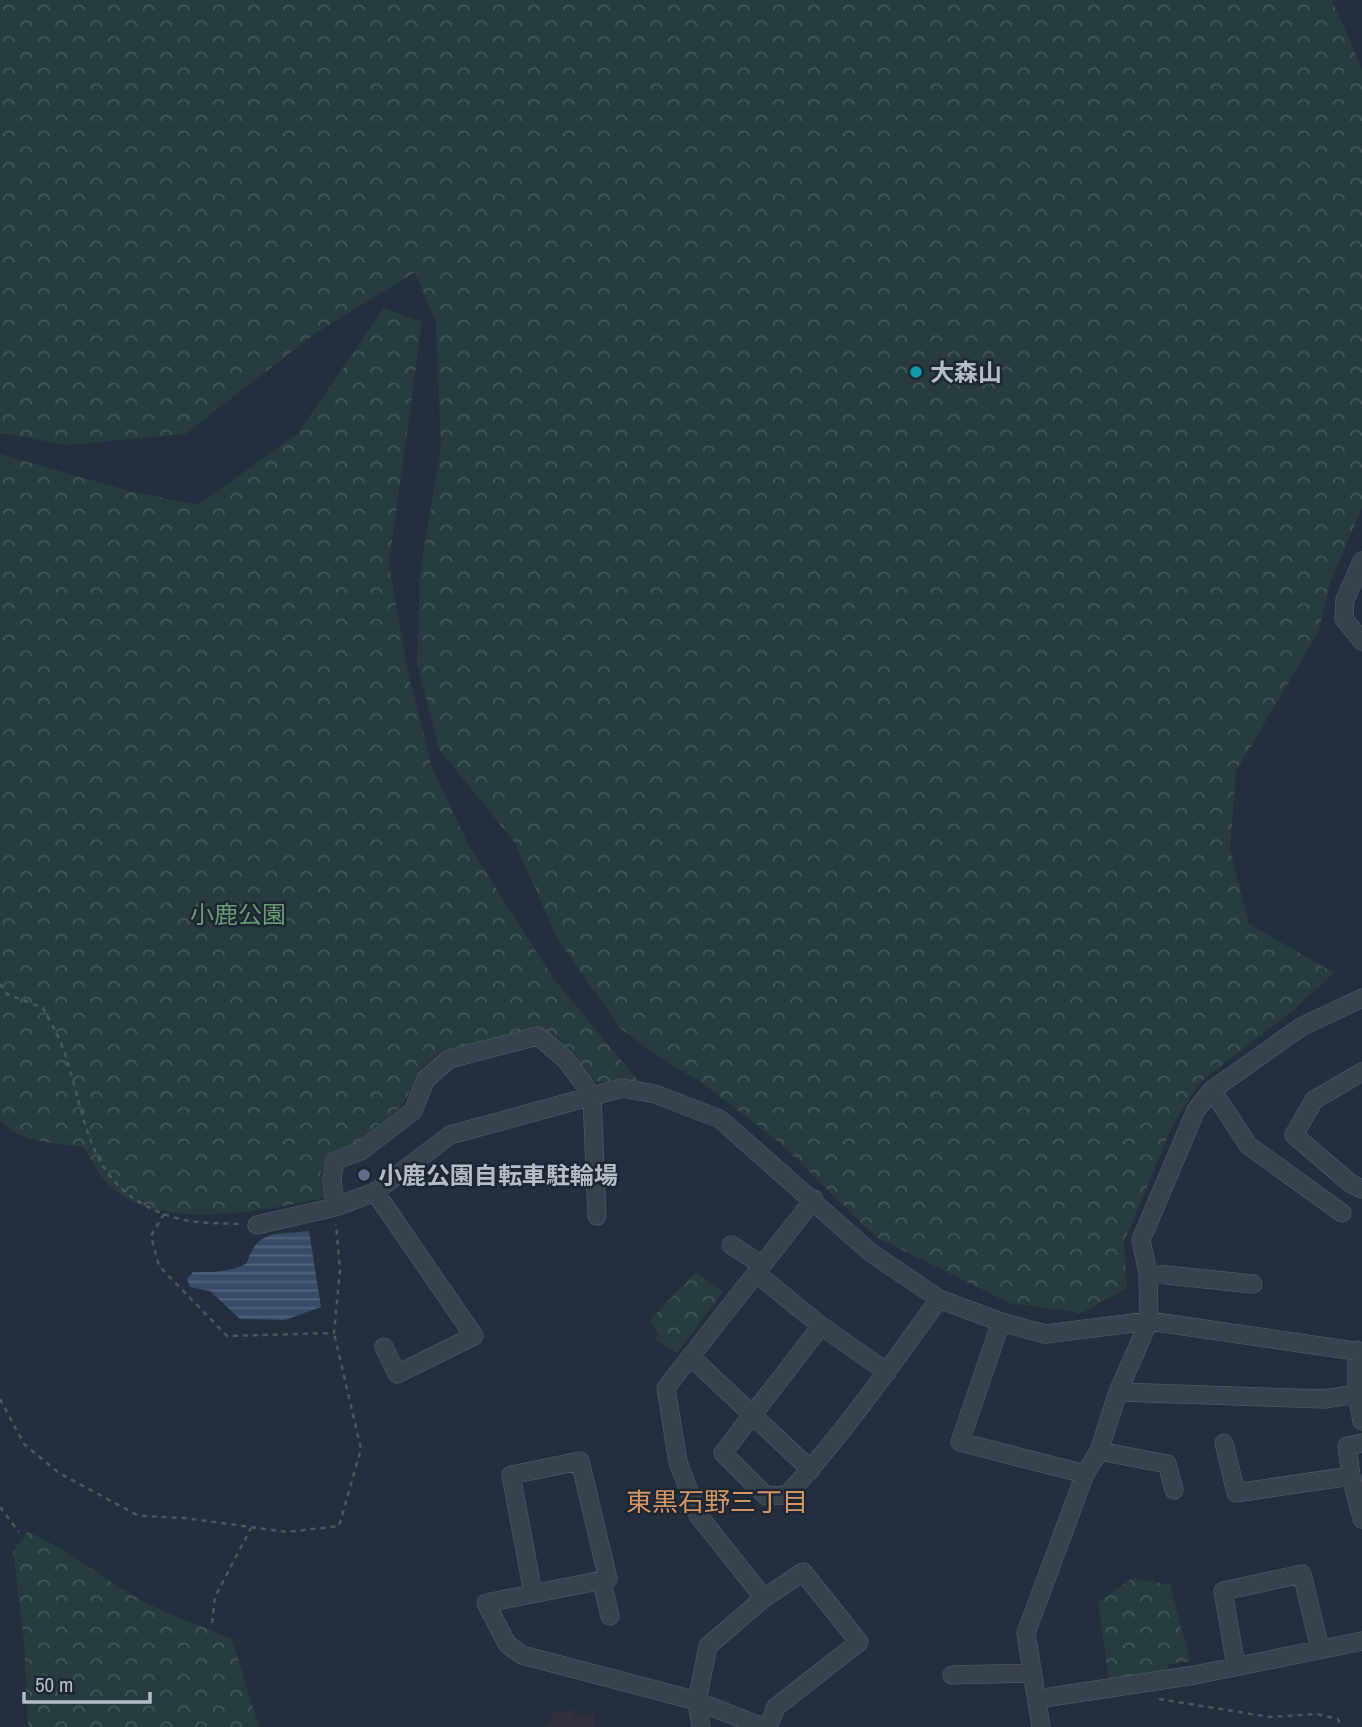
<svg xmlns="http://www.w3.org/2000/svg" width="1362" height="1727" font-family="'Archivo Narrow','Noto Sans JP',sans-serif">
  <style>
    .medical { fill: #32303f }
    .forest { fill: url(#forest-crowns) }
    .water { fill: url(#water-rules) }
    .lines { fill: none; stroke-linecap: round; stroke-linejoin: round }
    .minor-casing { stroke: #565f6c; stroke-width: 19 }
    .path { stroke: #44595c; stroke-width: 2.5; stroke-dasharray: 5 5; stroke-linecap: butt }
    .minor { stroke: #38414e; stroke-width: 18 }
    .culture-dot { fill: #0f9aa8; stroke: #1d2633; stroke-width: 2.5 }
    .service-dot { fill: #5c6f8a; stroke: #1d2633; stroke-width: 2.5 }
    .labels { text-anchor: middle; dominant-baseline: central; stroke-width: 5; stroke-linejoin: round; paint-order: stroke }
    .poi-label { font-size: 24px; font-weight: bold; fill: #b4bcc9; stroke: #1d2633; text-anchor: start }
    .park-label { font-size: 24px; fill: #6b9a76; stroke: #1d2633 }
    .neighbourhood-label { font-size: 26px; fill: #d59563; stroke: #1d2633 }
  </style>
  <defs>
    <pattern id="forest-crowns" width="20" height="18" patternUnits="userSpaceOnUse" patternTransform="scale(1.75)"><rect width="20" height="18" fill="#263c3f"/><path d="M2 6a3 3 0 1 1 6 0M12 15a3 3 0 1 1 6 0" fill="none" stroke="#435659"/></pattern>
    <pattern id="water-rules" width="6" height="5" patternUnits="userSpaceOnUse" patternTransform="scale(1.75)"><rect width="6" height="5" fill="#394c67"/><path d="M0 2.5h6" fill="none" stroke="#53647b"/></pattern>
  </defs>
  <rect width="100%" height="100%" fill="#242f3e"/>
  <!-- medical -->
  <path class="medical" d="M573 1710 575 1717 594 1714 595 1727H548L547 1723 553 1721 552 1713Z"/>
  <!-- forest -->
  <path class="forest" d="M0 0H1332L1362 69V508L1330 583 1318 633 1236 771 1230 850 1249 924 1334 973 1291 1012 1199 1083 1171 1129 1124 1242 1127 1288 1082 1313 1009 1303 876 1237 779 1142 705 1085 653 1053 620 1028 557 938 515 843 439 749 417 663 420 571 441 448 436 323 415 272 316 333 185 434 68 445 0 433Z
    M384 308 422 322 389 564 408 672 432 768 468 844 553 978 639 1082H596L540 1027 442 1051 422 1068 402 1106 356 1143 336 1150 321 1172 325 1198C264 1210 162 1233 111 1187 100 1178 92 1160 83 1147 55 1143 20 1143 0 1121V454L129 491 198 505 298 433Z
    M696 1272 723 1292 677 1353 656 1340 658 1334 649 1321Z
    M27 1532C69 1549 106 1582 147 1603 174 1617 204 1627 232 1639L259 1727H28L24 1641 13 1551Z
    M1133 1578 1170 1585 1190 1661 1168 1664 1169 1671 1109 1679 1098 1602Z"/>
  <!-- water -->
  <path class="water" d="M309 1231 321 1307 285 1320 240 1319 210 1291 190 1287 187 1279 193 1272C212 1272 230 1273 247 1263 257 1228 278 1235 309 1231Z"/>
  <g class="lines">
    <!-- minor casing -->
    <g class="minor-casing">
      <path id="minor" d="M1362 561 1345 600 1344 619 1362 641
        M1362 1072 1314 1100 1294 1135 1350 1183 1362 1189
        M1212 1090 1248 1145 1342 1213
        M375 1192 474 1336 397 1374 384 1347
        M335 1207 332 1179 335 1161 361 1151 413 1111 426 1079 449 1059 538 1036 565 1059 592 1095 597 1216
        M257 1225 335 1207 375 1192 450 1135 622 1088 655 1094 720 1119 870 1252 939 1299 1001 1322 1045 1334 1149 1321 1362 1352
        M731 1245 761 1264
        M756 1273 821 1326 887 1372
        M1148 1273 1253 1284
        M1001 1322 960 1442 1085 1474
        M821 1326 723 1453 766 1496 787 1495C843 1434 891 1366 939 1299
        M1357 1350V1394L1362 1421
        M691 1357 811 1470
        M1118 1392 1324 1399 1357 1394
        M1224 1443 1236 1493 1351 1476
        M1362 1443 1347 1446 1351 1476 1362 1519
        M1099 1451 1167 1464 1174 1490
        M602 1582 610 1616
        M533 1593 511 1475 580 1461 608 1579 486 1603 507 1644 522 1655 697 1701 763 1727
        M764 1598 698 1515 678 1462 666 1388 814 1199
        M1236 1666 1223 1591 1302 1574 1320 1649
        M952 1675 1031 1673
        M1037 1699 1195 1675 1362 1641
        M701 1727 697 1701 708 1646 764 1598 803 1572 859 1642 776 1707 768 1727
        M1041 1727 1026 1633 1085 1474 1099 1451 1118 1392 1149 1321 1148 1273 1141 1240 1196 1110 1212 1090 1301 1027 1362 998"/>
    </g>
    <!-- path -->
    <path class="path" d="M0 984 7 994 43 1008C50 1022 59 1036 64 1051 89 1125 86 1191 176 1218 197 1224 219 1223 240 1224
      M164 1214 151 1236 159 1266 227 1336 334 1333 340 1270 336 1224
      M0 1399 24 1444 59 1473 139 1516 185 1518 287 1532 339 1526 361 1449 334 1333
      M0 1507 19 1532
      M212 1623 215 1597 251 1528
      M1159 1699 1270 1717 1317 1714 1338 1719 1341 1727"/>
    <!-- minor -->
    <use href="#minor" class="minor"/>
  </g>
  <!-- markers -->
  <circle class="culture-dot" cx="916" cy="372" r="7"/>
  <circle class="service-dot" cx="364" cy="1175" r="7"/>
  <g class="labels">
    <!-- poi labels -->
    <g class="poi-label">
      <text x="930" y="372">大森山</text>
      <text x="378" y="1175">小鹿公園自転車駐輪場</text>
    </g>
    <!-- park labels -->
    <g class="park-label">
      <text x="238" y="914">小鹿公園</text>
    </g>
    <!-- neighbourhood labels -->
    <g class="neighbourhood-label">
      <text x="717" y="1501">東黒石野三丁目</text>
    </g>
  </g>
  <!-- scale -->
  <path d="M24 1692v10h126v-10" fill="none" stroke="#b4bcc9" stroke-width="3.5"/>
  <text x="35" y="1692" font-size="21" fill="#b4bcc9" stroke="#1d2633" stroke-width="5" paint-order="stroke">50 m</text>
</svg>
